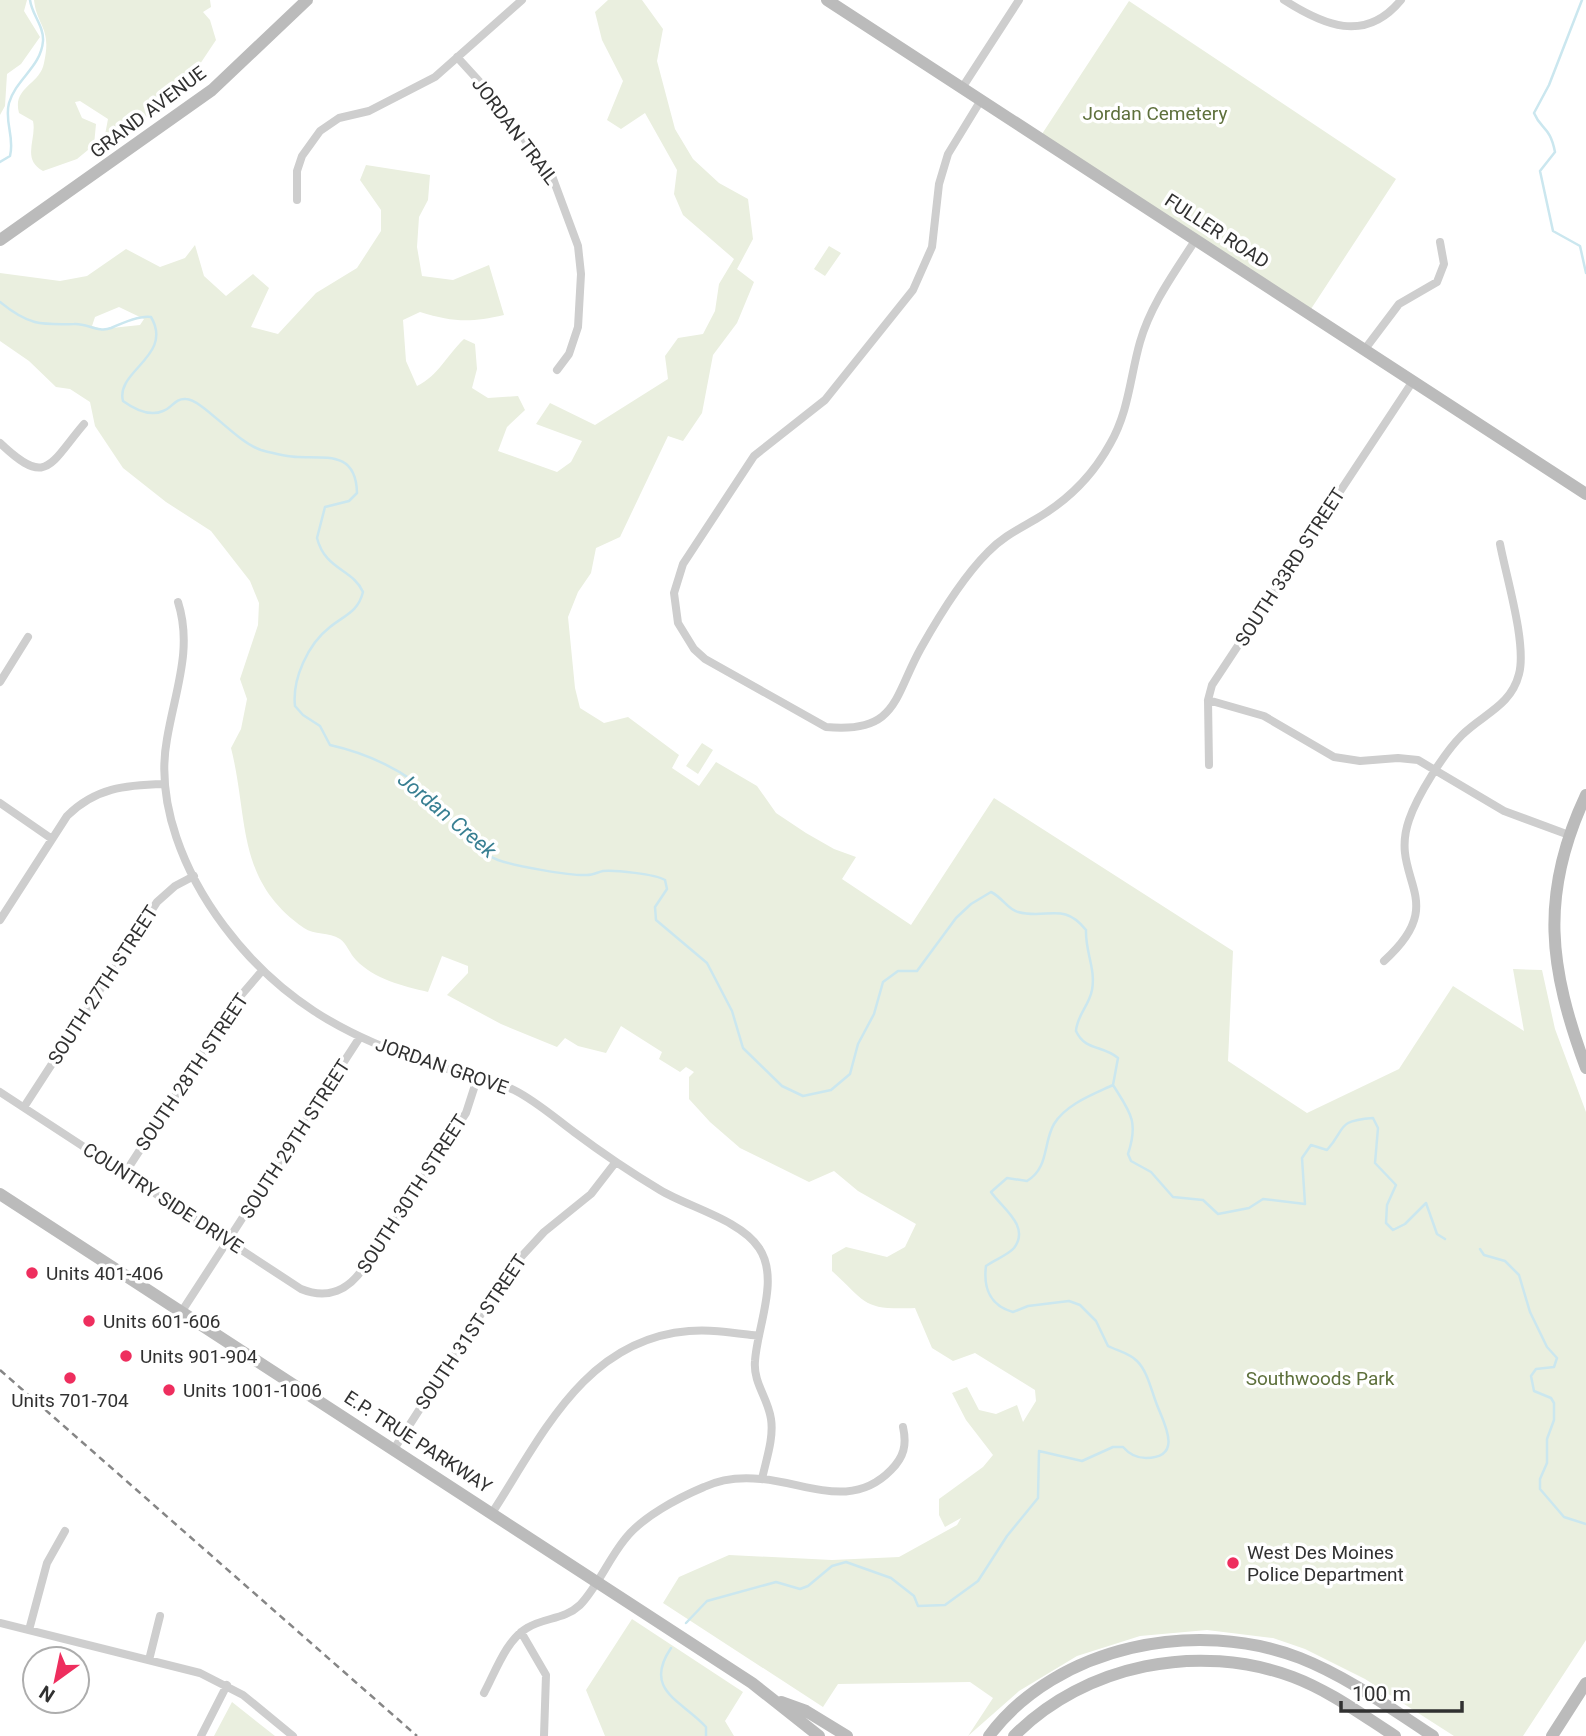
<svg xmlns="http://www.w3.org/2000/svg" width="1586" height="1736" font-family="Roboto,sans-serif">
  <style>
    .green { fill: #eaefdf; fill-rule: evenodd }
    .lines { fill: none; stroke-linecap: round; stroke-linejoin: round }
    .stream { stroke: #cbe7ef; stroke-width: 2.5 }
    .street { stroke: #cecece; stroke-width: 8 }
    .secondary { stroke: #bbb; stroke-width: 12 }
    .rail { stroke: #868686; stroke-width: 2.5; stroke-dasharray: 7 5; stroke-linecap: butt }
    .poi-dot { fill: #ee2e5e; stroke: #fff; stroke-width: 2.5 }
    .labels { text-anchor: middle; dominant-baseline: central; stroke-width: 7; stroke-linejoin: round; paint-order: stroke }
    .street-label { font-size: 19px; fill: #313131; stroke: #fff }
    .park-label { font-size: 19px; fill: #5e703c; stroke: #fff }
    .poi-label { font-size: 19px; fill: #313131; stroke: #fff; text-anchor: start }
    .water-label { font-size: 21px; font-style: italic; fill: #387f92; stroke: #fff }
  </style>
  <rect width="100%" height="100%" fill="#fff"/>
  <!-- green -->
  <path class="green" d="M0 0H27L24 11 40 37 21 64 7 74 5 106 0 115Z
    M34 0H210L211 7 203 12 210 20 216 40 194 73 168 87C168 89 167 97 166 99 161 109 115 140 105 135L108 119 80 101 75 102 82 118 96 124 94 145 77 159 43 171C21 159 37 139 33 121L19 113C12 87 40 85 44 63 52 27 37 27 34 0Z
    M608 0H642L663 29 657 61 675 129 693 159 719 183 748 199 753 239 737 269 754 282 737 323 713 355 702 413 683 441 668 436 620 537 596 548 591 573 578 592 568 617 575 688 580 708 604 723 628 717 679 755 672 768 699 786 716 762 757 786 776 813 806 833 834 849 856 857 842 879 911 925 994 798 1233 951 1228 1061 1307 1113 1399 1069 1453 986 1524 1031 1513 969 1542 970 1555 1029 1586 1112V1640L1523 1736H1454L1365 1679 1305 1649 1273 1638 1207 1630 1140 1636 1077 1656 1019 1691 968 1736 993 1698 970 1682 838 1684 823 1707 663 1603 679 1577 729 1555 832 1560 899 1557 957 1525 961 1518 945 1527 939 1515V1499L983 1467 993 1455 966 1420 952 1393 967 1387 979 1410 996 1414 1017 1405 1023 1422 1036 1401 1035 1390 975 1353 953 1361 932 1348 915 1308C863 1310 868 1304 832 1271V1255L846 1247 887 1257 905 1247 916 1224 858 1191 834 1171 809 1182 740 1148 710 1122 689 1099V1077L694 1072 686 1067 680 1072 659 1059 662 1052 621 1026 606 1053 578 1046 565 1038 557 1047 501 1024 447 995 468 973V966L442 956 428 992C403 986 374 979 356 960 350 954 347 944 340 939 329 932 314 935 304 928 235 880 249 819 231 748L241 729 247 699 240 679 258 625 259 603 250 581 211 531 166 502 123 468 95 426 90 402 70 389 56 387 29 361 0 341V273L60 281 87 276 126 249 160 267 185 258 195 245 204 276 226 296 253 274 269 288 251 327 278 334 316 293 357 268 381 231V210L360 180 366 165 430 175 428 200 419 217 417 247 422 276 453 280 489 265 504 315C470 323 453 322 420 312L403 320 406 361 417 386C438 376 447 355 464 339L475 344 477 369 472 388 488 398 518 396 525 410 507 427 498 451 557 472 571 462 582 441 536 424 550 403 595 425 668 379 665 356 678 338 703 334 715 311 719 284 734 259 683 215 674 194 677 170 645 113 621 129 607 120 623 81 602 40 595 12ZM119 307 144 319 140 325 102 329 92 326 95 317Z
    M1129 1 1396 179 1311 309 1042 134Z
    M829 246 841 253 825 276 814 269Z
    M702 743 713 750 698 774 686 766Z
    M632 1619 743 1692 725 1721 734 1736H605L586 1690Z
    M232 1702 275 1736H214Z"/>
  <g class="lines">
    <!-- stream -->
    <path class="stream" d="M1582 0 1549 85 1534 113C1541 130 1550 126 1555 152L1540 171 1553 231 1580 246 1586 273
      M0 162 10 156C15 137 4 122 9 103 16 79 41 67 43 41 44 26 32 15 30 0
      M0 302C28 325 40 325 74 324 87 323 98 333 111 328 122 323 140 315 151 317 174 356 115 371 123 401 134 409 149 417 163 411 172 408 175 398 186 399 202 399 236 442 261 450 272 453 287 457 298 457 328 458 356 452 357 493L349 501 325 507 317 538C325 570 353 569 363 592 358 612 345 615 330 627 308 644 292 679 295 706L303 715 320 726 330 745C366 753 407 771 433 798 453 819 470 849 498 860 514 866 571 876 587 875 593 875 598 872 603 871 615 870 655 874 665 880L667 889 655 907 656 920 707 963 732 1011 743 1048 782 1086 803 1096 831 1090 850 1074 858 1044 874 1014 883 982 898 971H917L956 918 971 904 991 892C1002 897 1008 910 1018 912 1047 920 1063 901 1086 930 1085 951 1096 969 1092 990 1089 1006 1077 1015 1076 1031 1085 1051 1103 1045 1118 1058L1113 1085
      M1113 1085C1130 1112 1139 1121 1128 1154L1131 1161 1151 1172 1173 1197 1203 1200 1218 1214 1249 1208 1263 1199 1305 1204 1302 1158 1311 1145 1327 1150C1347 1128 1335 1121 1373 1118L1378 1128 1375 1163 1396 1185 1387 1205 1386 1223 1393 1230 1405 1224 1426 1203 1437 1234 1445 1239
      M1480 1249 1484 1255 1505 1261 1519 1275 1530 1312 1547 1347 1557 1358 1554 1367 1536 1369 1531 1376 1534 1391 1551 1398 1554 1403V1420L1547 1439V1463L1540 1479V1489L1564 1517 1586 1524
      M686 1623 707 1601 776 1582 800 1589 808 1586 832 1566 846 1562 891 1578 914 1596 918 1606 945 1605 978 1581 1007 1536 1038 1498 1039 1451 1082 1461 1113 1447H1123C1129 1454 1136 1458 1146 1458 1184 1458 1164 1423 1157 1405 1151 1390 1148 1372 1137 1361 1129 1353 1118 1351 1108 1346L1096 1321 1080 1305 1069 1301 1028 1306 1013 1312C991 1306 983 1289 986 1266 994 1260 1008 1255 1014 1248 1031 1226 1001 1207 991 1192L1007 1178 1027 1181C1049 1168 1043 1143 1054 1124 1066 1104 1094 1094 1113 1085
      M671 1648C642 1691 683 1701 706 1727V1736"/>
    <!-- street -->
    <path class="street" d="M1284 0C1323 25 1365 44 1401 0
      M457 57 488 91 552 176 578 246 581 274 578 327 569 354 557 370
      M962 88 1019 0
      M981 100 948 154 939 184 932 247 913 290 825 400 754 456 683 564 674 593 678 623 694 649 705 659 826 727C898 734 894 696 921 648 939 616 962 578 988 552 1002 537 1019 529 1036 519 1067 501 1093 475 1110 444 1129 411 1130 377 1140 342 1151 304 1175 272 1196 239
      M297 200V171L302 156 320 131 339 118 369 111 435 77 522 0
      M1365 349 1399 304 1437 282 1444 264 1440 242
      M0 443C47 488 49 465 84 424
      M178 602C193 649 175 691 167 739 155 804 185 874 224 926 278 998 342 1035 427 1063 454 1072 490 1078 514 1090 536 1101 555 1118 574 1132 602 1153 630 1172 660 1190 688 1207 741 1220 759 1248 780 1279 757 1327 755 1361 753 1383 768 1398 771 1419 774 1438 766 1460 762 1479
      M0 682 28 637
      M1208 700 1264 716 1334 757 1360 761 1398 758 1418 760 1504 811 1569 835
      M1209 765 1208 700 1212 685 1413 381
      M0 803 52 839
      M0 920 67 816C95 788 125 785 164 784
      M1384 961C1452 900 1388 880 1409 820 1417 796 1444 753 1462 735 1483 714 1511 706 1519 674 1527 644 1506 576 1500 544
      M0 1092 301 1289C328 1300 349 1290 364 1267L466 1113 477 1079
      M24 1107 157 902 175 886 194 876
      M125 1173 237 1000 261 972
      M182 1311 360 1037
      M394 1449 510 1269 544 1232 591 1194 615 1163
      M492 1513C542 1436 585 1339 689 1331 712 1329 735 1333 759 1336
      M0 1623 200 1673 243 1695 293 1736
      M29 1630 47 1563 65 1531
      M521 1632 546 1675 544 1736
      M149 1660 160 1616
      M484 1693C495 1673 506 1640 527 1628 545 1617 564 1620 580 1605 598 1586 608 1560 625 1539 642 1517 678 1498 704 1487 721 1479 742 1477 761 1479 808 1483 852 1510 891 1470 904 1457 907 1445 903 1427
      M201 1736 227 1685"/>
    <!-- secondary -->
    <path class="secondary" d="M827 0 1586 494
      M0 240 212 90 307 0
      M1586 795C1539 895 1549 968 1586 1068
      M0 1194 752 1683 819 1736
      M781 1702 806 1711 847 1736
      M989 1736C1057 1645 1197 1618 1300 1658 1348 1677 1390 1708 1433 1736
      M1014 1736C1085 1664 1199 1642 1293 1677 1330 1691 1362 1715 1395 1736
      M1552 1736 1586 1683"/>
    <!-- rail -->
    <path class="rail" d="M0 1370 417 1736"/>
  </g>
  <!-- markers -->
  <g class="poi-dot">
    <circle cx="32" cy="1273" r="7"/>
    <circle cx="89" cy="1321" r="7"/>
    <circle cx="126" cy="1356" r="7"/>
    <circle cx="70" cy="1378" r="7"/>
    <circle cx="169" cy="1390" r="7"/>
    <circle cx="1233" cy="1563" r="7"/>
  </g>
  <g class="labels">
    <!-- street labels -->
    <g class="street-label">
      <text transform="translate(148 112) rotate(-37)">GRAND AVENUE</text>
      <text transform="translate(515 131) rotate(53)">JORDAN TRAIL</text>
      <text transform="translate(1217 231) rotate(33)">FULLER ROAD</text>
      <text transform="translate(1290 567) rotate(-57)">SOUTH 33RD STREET</text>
      <text transform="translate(103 985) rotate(-57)">SOUTH 27TH STREET</text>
      <text transform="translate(442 1066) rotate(19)">JORDAN GROVE</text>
      <text transform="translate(192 1072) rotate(-56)">SOUTH 28TH STREET</text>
      <text transform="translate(295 1139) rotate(-57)">SOUTH 29TH STREET</text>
      <text transform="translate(412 1194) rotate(-57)">SOUTH 30TH STREET</text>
      <text transform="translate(163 1198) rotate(33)">COUNTRY SIDE DRIVE</text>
      <text transform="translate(471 1332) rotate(-56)">SOUTH 31ST STREET</text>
      <text transform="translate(418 1442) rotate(33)">E.P. TRUE PARKWAY</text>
    </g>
    <!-- park labels -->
    <g class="park-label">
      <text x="1155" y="113">Jordan Cemetery</text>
      <text x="1320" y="1378">Southwoods Park</text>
    </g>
    <!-- poi labels -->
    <g class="poi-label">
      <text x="46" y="1273">Units 401-406</text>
      <text x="103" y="1321">Units 601-606</text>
      <text x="140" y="1356">Units 901-904</text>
      <text x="183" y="1390">Units 1001-1006</text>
      <text x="70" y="1400" text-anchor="middle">Units 701-704</text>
      <text x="1247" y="1552">West Des Moines<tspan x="1247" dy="22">Police Department</tspan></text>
    </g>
    <!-- water labels -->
    <g class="water-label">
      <text transform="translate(447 815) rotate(40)">Jordan Creek</text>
    </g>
  </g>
  <!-- north arrow -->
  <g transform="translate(56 1680) rotate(213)"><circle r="33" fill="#ffffff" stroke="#adadad" stroke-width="2"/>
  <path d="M0-5L12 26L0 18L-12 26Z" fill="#ee2e5e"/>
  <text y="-10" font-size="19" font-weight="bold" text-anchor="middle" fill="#313131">N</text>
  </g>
  <!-- scale -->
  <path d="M1341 1701v10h121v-10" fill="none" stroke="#313131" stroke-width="3.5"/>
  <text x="1352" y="1701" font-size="21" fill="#313131" stroke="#ffffff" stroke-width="5" paint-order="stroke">100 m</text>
</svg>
